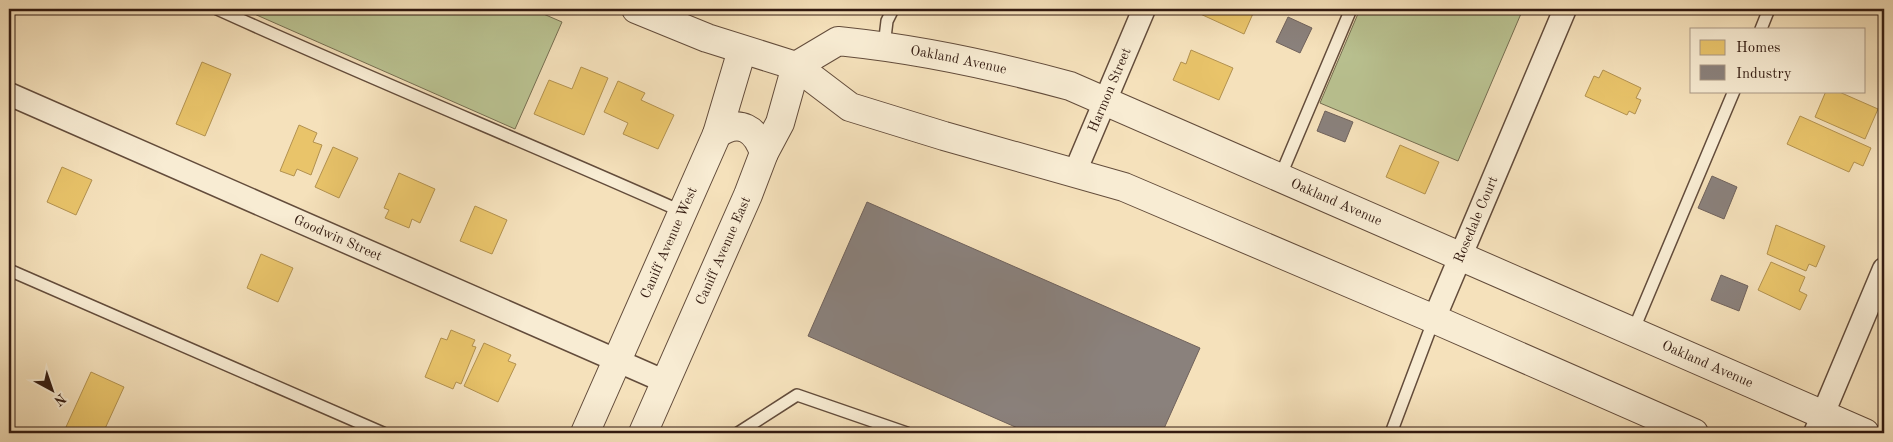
<svg xmlns="http://www.w3.org/2000/svg" width="1893" height="442" font-family="'Old Standard TT',serif">
  <style>
    .green { fill: #bac392; stroke: #766e51 }
    .homes { fill: #e9c46a; stroke: #b2914f }
    .industry { fill: #8a817c; stroke: #70625c }
    .lines { fill: none; stroke-linecap: round; stroke-linejoin: round }
    .service-casing { stroke: #634c3b; stroke-width: 14 }
    .minor-casing { stroke: #634c3b; stroke-width: 25 }
    .tertiary-casing { stroke: #634c3b; stroke-width: 30 }
    .service { stroke: #f8ecd3; stroke-width: 11 }
    .minor { stroke: #f8ecd3; stroke-width: 22 }
    .tertiary { stroke: #f8ecd3; stroke-width: 28 }
    .labels { text-anchor: middle; dominant-baseline: central; stroke-width: 5; stroke-linejoin: round; paint-order: stroke }
    .street-label { font-size: 14px; fill: #321a10; stroke: #f8ecd3 }
  </style>
  <rect width="100%" height="100%" fill="#f5e1bb"/>
  <filter id="stains"><feTurbulence type="fractalNoise" baseFrequency=".004" numOctaves="4"/><feColorMatrix values="0 0 0 0 .2 0 0 0 0 .09 0 0 0 0 .02 0 0 0 .5 -.17"/></filter>
  <radialGradient id="worn" r=".72"><stop offset=".6" stop-color="#630" stop-opacity="0"/><stop offset="1" stop-color="#630" stop-opacity=".3"/></radialGradient>
  <!-- green -->
  <path class="green" d="M243 9H532L562 22 515 129Z
    M1360 9H1523L1458 161 1320 103Z"/>
  <!-- homes -->
  <path class="homes" d="M1197 9H1255L1244 34 1196 12Z
    M1191 50 1233 68 1219 100 1173 80 1181 62 1186 64Z
    M202 62 231 74 205 136 176 124Z
    M581 67 608 78 584 135 534 114 549 80 572 89Z
    M1603 70 1641 88 1636 98 1641 100 1635 114 1629 111 1627 115 1585 96 1594 76 1599 78Z
    M618 81 645 93 641 100 674 115 658 149 623 134 628 123 604 112Z
    M1826 91H1837L1878 109 1865 139 1815 117Z
    M1800 116 1871 148 1863 166 1854 162 1849 172 1787 144Z
    M299 125 317 133 313 142 322 145 311 175 297 169 294 176 280 171Z
    M1400 145 1439 162 1425 194 1386 177Z
    M333 147 358 158 339 198 315 187Z
    M62 167 92 180 76 215 47 202Z
    M399 173 435 189 420 223 412 219 409 228 385 218 389 210 384 208Z
    M475 206 507 220 492 254 460 241Z
    M1776 225 1825 246 1816 267 1809 264 1806 271 1767 254Z
    M261 254 293 268 278 302 247 288Z
    M1771 262 1805 277 1799 291 1807 295 1800 310 1758 290Z
    M451 330 475 340 472 346 476 347 461 384 456 382 453 389 425 377 441 338 447 340Z
    M484 343 511 355 508 361 516 364 498 402 464 386Z
    M91 372 124 387 103 433H80L66 427Z"/>
  <!-- industry -->
  <path class="industry" d="M1288 17 1312 28 1300 53 1276 42Z
    M1325 111 1353 122 1345 142 1317 131Z
    M1712 176 1737 187 1724 219 1698 208Z
    M867 202 1200 348 1162 433H1029L808 336Z
    M1721 275 1748 286 1739 311 1711 300Z"/>
  <g class="lines">
    <!-- service casing -->
    <g class="service-casing">
      <path id="service" d="M217 9C371 79 528 143 683 212
        M1761 29 1769 9
        M884 46 887 21 893 9
        M1280 177 1351 9
        M9 270 383 433
        M1633 331 1734 91
        M738 433 797 395 907 433
        M1391 433 1434 319"/>
    </g>
    <!-- minor casing -->
    <g class="minor-casing">
      <g id="minor">
        <path id="s1" d="M9 94 666 382"/>
        <path id="s2" d="M1075 172 1144 9"/>
        <path id="s3" d="M1434 319 1565 9"/>
        <path d="M1815 433 1884 269"/>
      </g>
    </g>
    <!-- tertiary casing -->
    <g class="tertiary-casing">
      <g id="tertiary">
        <path d="M636 9 707 38 796 66 850 107 944 136 1124 187 1434 319 1694 433"/>
        <path id="s4" d="M796 66 838 41 847 42C923 50 996 66 1070 86L1865 433"/>
        <path d="M717 134C740 118 756 129 764 153"/>
        <path id="s5" d="M585 433 717 134 742 50"/>
        <path id="s6" d="M643 433 748 195 764 153 780 123 796 66"/>
      </g>
    </g>
    <!-- service -->
    <use href="#service" class="service"/>
    <!-- minor -->
    <use href="#minor" class="minor"/>
    <!-- tertiary -->
    <use href="#tertiary" class="tertiary"/>
  </g>
  <g class="labels">
    <!-- street labels -->
    <g class="street-label">
      <text stroke="none"><textPath href="#s4" startOffset="171">Oakland Avenue</textPath></text>
      <text stroke="none"><textPath href="#s2" startOffset="89">Harmon Street</textPath></text>
      <text stroke="none"><textPath href="#s4" startOffset="576">Oakland Avenue</textPath></text>
      <text stroke="none"><textPath href="#s3" startOffset="108">Rosedale Court</textPath></text>
      <text stroke="none"><textPath href="#s1" startOffset="359">Goodwin Street</textPath></text>
      <text stroke="none"><textPath href="#s5" startOffset="208">Caniff Avenue West</textPath></text>
      <text stroke="none"><textPath href="#s6" startOffset="199">Caniff Avenue East</textPath></text>
      <text stroke="none"><textPath href="#s4" startOffset="981">Oakland Avenue</textPath></text>
    </g>
  </g>
  <!-- margin -->
  <rect width="1893" height="442" fill="none" stroke="#f5e1bb" stroke-width="30"/>
  <rect x="10" y="10" width="1873" height="422" fill="none" stroke="#321a10" stroke-width="2.5"/>
  <rect x="15" y="15" width="1863" height="412" fill="none" stroke="#321a10"/>
  <!-- legend -->
  <rect x="1690" y="28" width="175" height="65" fill="#f8ecd3" stroke="#a99885"/>
  <rect x="1700" y="40" width="25" height="15" fill="#e9c46a" stroke="#a99885"/>
  <text x="1736" y="52" font-size="15" fill="#321a10">Homes</text>
  <rect x="1700" y="65" width="25" height="15" fill="#8a817c" stroke="#a99885"/>
  <text x="1736" y="78" font-size="15" fill="#321a10">Industry</text>
  <!-- north arrow -->
  <g transform="translate(52 390) rotate(140)" stroke="#f8ecd3" stroke-width="4" paint-order="stroke">
  <path d="M0-4L9 19L0 12L-9 19Z" fill="#321a10"/>
  <text y="-8" font-size="14" font-weight="bold" text-anchor="middle" fill="#321a10">N</text>
  </g>
  <rect width="100%" height="100%" filter="url(#stains)"/>
  <rect width="100%" height="100%" fill="url(#worn)"/>
</svg>
